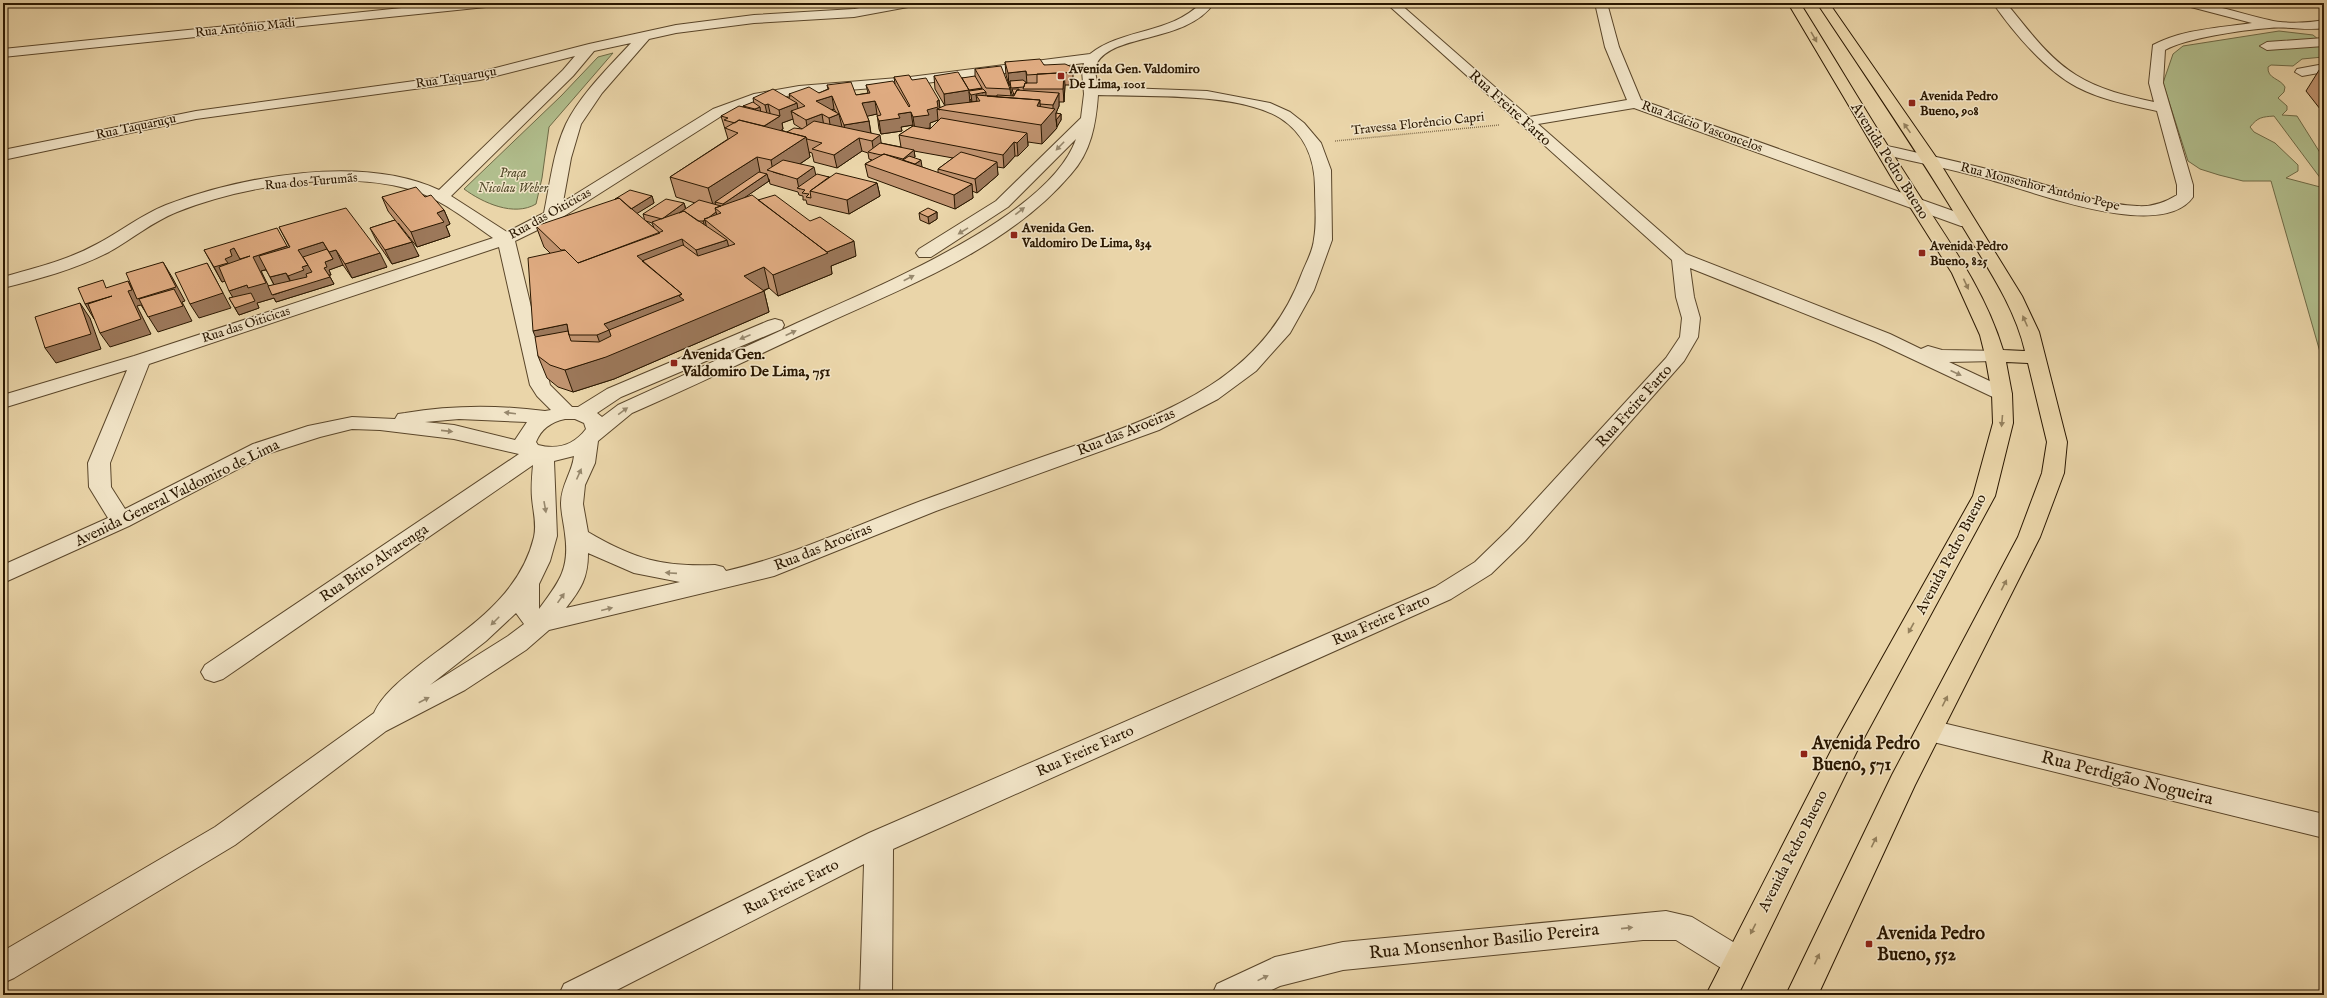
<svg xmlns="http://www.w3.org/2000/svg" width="2327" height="998" font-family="'IM FELL English',serif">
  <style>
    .green { fill: #b1be8d; stroke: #6e6a46 }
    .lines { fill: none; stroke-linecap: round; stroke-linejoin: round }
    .minor-casing { stroke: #5a462a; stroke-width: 2 }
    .major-casing { stroke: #2a1700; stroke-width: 2 }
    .path { stroke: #2a1700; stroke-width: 1.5; stroke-dasharray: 0.5 1.5; stroke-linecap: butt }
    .minor { fill: #f1e4c7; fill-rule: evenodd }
    .major { fill: #ead5a9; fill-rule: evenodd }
    .wall { fill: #c0936f; stroke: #2a1700; fill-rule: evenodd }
    .shaded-wall { fill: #9c785a; stroke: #2a1700 }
    .building { fill: #dfab81; stroke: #2a1700 }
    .oneway { fill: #94805d }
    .oneway2 { fill: #97886d }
    .poi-dot { fill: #8f2418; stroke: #f1e4c7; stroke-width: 1.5 }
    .labels { text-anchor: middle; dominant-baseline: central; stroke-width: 3; stroke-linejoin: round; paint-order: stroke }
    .far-street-label { font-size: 13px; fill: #2a1700; stroke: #f1e4c7 }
    .far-poi-label { font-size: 13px; font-weight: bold; fill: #2a1700; stroke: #f1e4c7; text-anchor: start }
    .far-park-label { font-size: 13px; font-style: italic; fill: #52492a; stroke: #f1e4c7 }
    .street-label { font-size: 15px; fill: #2a1700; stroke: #f1e4c7 }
    .poi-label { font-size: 15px; font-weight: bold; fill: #2a1700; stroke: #f1e4c7; text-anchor: start }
    .near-poi-label { font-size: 18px; font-weight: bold; fill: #2a1700; stroke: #f1e4c7; text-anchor: start }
    .near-street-label { font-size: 18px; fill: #2a1700; stroke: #f1e4c7 }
  </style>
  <rect width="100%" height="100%" fill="#ead5a9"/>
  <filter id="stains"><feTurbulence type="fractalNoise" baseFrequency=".005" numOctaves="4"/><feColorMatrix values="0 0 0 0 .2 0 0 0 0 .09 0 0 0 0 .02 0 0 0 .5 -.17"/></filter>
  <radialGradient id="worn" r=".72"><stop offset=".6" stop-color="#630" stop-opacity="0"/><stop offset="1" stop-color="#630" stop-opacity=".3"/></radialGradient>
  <!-- green -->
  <path class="green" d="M2279 31 2313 35 2324 44 2323 57 2302 59 2293 66 2271 65 2268 67C2267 79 2280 78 2285 87L2284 92 2278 98 2287 106V110L2282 115 2297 116 2324 159V183L2274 116C2262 117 2258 117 2250 127L2254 132 2275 143 2298 165V171L2286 178 2324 188V366L2271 181H2243L2219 175 2200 169 2188 161 2163 83 2173 54 2183 46Z
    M613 53 549 127 542 178 536 204C514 217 483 203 464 189L561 96 598 57Z"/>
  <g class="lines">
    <!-- minor casing -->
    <g class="minor-casing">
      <path id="minor" d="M450 3H492L486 7 3 57V49Z
        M888 3H914L908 7 854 17 754 23 676 33 649 39 602 93 581 124 571 158 563 202 713 109 754 94 799 86 910 77 1090 54C1123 28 1171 34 1201 3H1214C1187 43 1114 33 1097 63 1093 70 1097 79 1098 87L1207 91 1270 103 1290 112 1304 123 1321 143 1331 170 1332 240 1314 290 1290 333 1256 371 1218 399 1159 430 936 511 774 576 549 630 526 650 465 690 386 731 235 845 14 978 3 983V951L215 827 374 713C382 695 402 679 417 667 464 630 519 599 534 537 537 524 533 511 532 498 531 487 532 476 533 465L223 679 214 682 205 679 201 672 205 665 519 454 454 439 380 430 352 429 320 437 267 454 129 526 3 583V565L108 518 89 487 88 463 127 370 3 408V395L134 356 493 238C467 220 440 198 409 189 341 170 242 186 177 212 152 222 132 239 109 252 76 269 39 279 3 288V277C35 268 68 260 97 244 120 232 141 215 166 205 242 176 363 154 439 190L563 70 575 56 480 80 196 119 3 160V150L196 111 480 72 589 44 676 25 754 15 854 9ZM631 43C608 68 581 94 566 124 553 152 550 184 544 213L507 232 451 196 573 76 594 51ZM1084 63 1082 71 1084 94 1081 118 996 201 919 249 916 253 919 257H931L1008 207 1076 139C1049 218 871 289 797 323 737 351 678 378 618 405L602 417 597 413 621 397 782 329 784 325 782 321 775 319 768 321 607 389 578 407H572L550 385 515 241 558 220 723 115 762 100 799 94 910 85ZM1098 95C1148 97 1238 92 1280 118 1305 134 1315 160 1315 188 1315 205 1317 223 1314 239 1313 251 1306 263 1302 273 1264 377 1170 412 1074 446 1030 461 986 477 943 493 871 518 800 554 726 571L723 567 715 565C662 567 634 559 588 532L583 504 585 485 595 463 598 441 632 413C698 384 762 353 827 323 912 284 1009 247 1071 174 1091 152 1096 124 1098 95ZM499 247 530 385 537 396 551 410 545 411C498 405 452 405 405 413L398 414 395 419 352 417 308 426 253 444 125 509 111 487 110 463 149 364ZM459 419 527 422 515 440 454 425 425 422ZM565 419H575L584 423 586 429C574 445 557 450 538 445L536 442C541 429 551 422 565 419ZM574 456C572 473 561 485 561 503 561 513 564 524 565 534 570 569 559 582 539 609V584L550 561 557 536 554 461ZM588 553 634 573 680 582 566 608C581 589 588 578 588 553ZM516 613 524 624 508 636 430 685 486 641Z
        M1386 3H1399L1529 117 1627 100 1605 47 1595 3H1607L1619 47 1641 100 1973 218 1975 222 1973 226H1961L1634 108 1538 124 1686 254 1890 334 1921 349 1928 346 1942 350 2002 351 2005 355 2002 359 1995 361 1949 362 2009 390 2012 394 2009 398 2002 400 1995 398 1876 342 1690 268 1694 297 1700 318 1698 337 1684 361 1525 541 1491 574 1451 599 893 849 892 995H860L864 864 607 995H559L564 984 869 833 1435 587 1475 562 1509 529 1666 358 1680 337 1682 318 1676 297 1672 260Z
        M1993 3H2006C2027 28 2048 58 2076 75 2100 90 2127 96 2154 102L2149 83 2153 45C2183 29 2219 28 2252 23L2187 6 2185 3C2214 3 2241 14 2269 20 2283 24 2310 23 2324 20V28C2306 31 2288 26 2269 28 2243 30 2186 38 2165 50L2163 83 2193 185V197C2161 243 2030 190 1987 179 1951 169 1914 162 1878 153L1875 150 1878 147 1883 145C1931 156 1980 166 2028 180 2064 190 2099 204 2137 206 2152 207 2164 203 2177 195V185L2157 111C2130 105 2102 100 2077 87 2046 71 2013 32 1993 3Z
        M2324 38V46L2267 50 2260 46 2267 42Z
        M2324 64V72L2302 76 2295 72 2297 69Z
        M1930 720 2324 814V838L1921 739 1917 731 1921 723Z
        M1666 911 1692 917 1748 951 1752 961 1748 971 1737 975 1726 971 1676 940H1643L1343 970 1280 986 1261 995H1212L1217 984 1275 957 1343 942Z"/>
    </g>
    <!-- major casing -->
    <g class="major-casing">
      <path id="major" d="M1788 3H1800C1837 62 1872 122 1910 181 1944 235 1984 287 2003 350L2025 351C2015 308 1989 270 1966 232 1919 154 1868 79 1817 3H1829L1938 160 2022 296 2039 332 2067 442 2064 473 2040 537 1915 785 1818 995H1786L1892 775 2018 537 2042 473 2047 442 2028 363 2006 362 2012 394 2013 423 1995 496 1858 749 1738 995H1706L1838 737 1973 496 1993 423 1992 394 1985 355 1980 335 1952 273 1893 180Z"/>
    </g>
    <!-- path -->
    <path class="path" d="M1335 141 1499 125"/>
    <!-- minor -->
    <use href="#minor" class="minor"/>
    <!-- major -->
    <use href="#major" class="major"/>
  </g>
  <!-- wall -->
  <path class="wall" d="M1005 62 1044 65 1073 72V85H1065L1064 102H1059V106L1056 113 1061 114V120L1056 127 1057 128 1042 144 1028 142V146L1018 156H1015L1004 168 997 167 998 175 977 193 972 191 973 198 955 209 868 177 865 164 872 160 869 159 868 153 862 151 837 168 814 162 812 153 809 152 810 157 800 164 816 175 829 177 877 183 880 196 849 214 807 204 806 200H803V196L799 195 798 192 770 184 769 179 768 178 769 181 742 199 758 200 856 256 831 266 832 274 778 296 769 288 764 291 769 312 614 379 573 392 558 387 547 378 538 356 550 253 544 247 536 226 652 196 654 203 637 213 645 221 643 214 684 203 686 209 695 203 676 197 670 177 728 139 721 116 743 107V106L754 104 753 98H788L790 97 789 94 819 93 828 89 827 85 856 95 868 93 866 85 895 84 894 77 912 80 939 100 940 108 945 106 935 89 934 76 962 78H975V69L1010 89 1011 96H1013V95H1012L1010 85H1009L1006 75ZM970 99 972 102 977 101 970 102ZM834 109 836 112 831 110ZM877 114 879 129 881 134 902 131 901 127 913 125V126L899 135 901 147 881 143 871 133 869 121 867 116ZM793 119 794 124 802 129 787 132 781 130 783 129 782 123ZM938 120V121L930 129 928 128H930V123ZM914 151 953 158 938 169V173L922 167 914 158 915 157ZM646 221 652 223 654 228Z
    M2324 66V114L2306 91 2321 67Z
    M382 197H425L444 210 450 224 446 226 450 236 417 247 398 223 419 256 392 264 377 242 370 228 395 220 388 211Z
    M937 212V219L929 224 920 220 919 213Z
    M279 227 387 267 352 278 343 265 337 267 329 270 331 275H329L334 284 276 302 274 298 257 303 259 308 239 315 229 298 233 297 225 281 222 282 204 250 290 248ZM266 270 270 277 274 285 268 286 261 271Z"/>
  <!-- shaded-wall -->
  <path class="shaded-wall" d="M1026 71 1027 84 1010 81V85H1009L1008 73Z
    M1064 73 1065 85 1064 102 1063 89Z
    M982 88V93L986 92V99L976 95 977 101 972 102 971 95 969 92 970 103 945 107 944 94Z
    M1059 93V106L1056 113 1057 128 1042 144 1041 125 1053 111V105Z
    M832 96 834 109 819 114 816 101Z
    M939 100 940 110 937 109 938 120 930 123V128L915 130 913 117Z
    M1040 100 1041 119 1039 125 1037 106Z
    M875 101 877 114 864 117 862 103Z
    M797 103 799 116 791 111 793 119 782 123 783 129 766 140 763 127 780 116 779 110Z
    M768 104 771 117 768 118 765 105Z
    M760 107 761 114 757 116 755 109Z
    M911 112 913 125 901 127 902 131 881 134 879 121 898 114Z
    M822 114 824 127 808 133 806 120Z
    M839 114 842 127 831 131 829 118Z
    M1061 114V120L1057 127 1056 120Z
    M869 121 871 135 846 138 844 125Z
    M1027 133 1028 146 1018 156 1017 143Z
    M880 135 882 148 874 154 872 141Z
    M806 137 810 157 783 175 773 172 771 160Z
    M859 138 862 151 837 168 834 155Z
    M1014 142 1015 156 1004 168 1003 155Z
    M914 150 915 157 907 163 903 162V159Z
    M757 157 761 177 715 202 716 206 714 208 708 188Z
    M921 160 922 167 914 165Z
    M997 162 998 175 977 193 975 179Z
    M814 167 817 180 799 189 797 179Z
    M767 174 769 181 725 211 723 204Z
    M877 183 880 196 849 214 847 200Z
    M972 184 973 198 955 209 954 195Z
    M652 196 654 203 633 216 631 209Z
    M684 203 686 211 662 219Z
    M444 210 450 224 446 226 450 236 417 247 411 232 437 213Z
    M716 212 720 226 705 220Z
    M937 212V219L929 224 928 217Z
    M705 220 708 234 707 235 703 221Z
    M689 234 682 239 689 266 580 269Z
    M727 240 734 267 704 277 696 250Z
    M854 241 856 256 831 266 832 274 778 296 773 275 822 254Z
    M323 242 331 256 306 264 298 250Z
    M412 242 419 256 392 264 385 250Z
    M287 246 295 261 261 271 273 295 294 288 288 276 302 267 308 265 330 277 334 284 276 302 274 298 257 303 259 308 239 315 235 308 238 306 229 291 247 285 253 257Z
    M234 248 242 262 236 278 222 282 214 267 209 256Z
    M336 250 343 265 329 270 331 275H328L324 268 325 262 333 259 329 252Z
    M380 253 387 267 352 278 345 264Z
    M163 262 172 277 185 301 182 302 192 321 158 332 141 305 137 306 151 334 110 347 100 333 128 291V281L137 296Z
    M207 263 231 308 199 318 190 304Z
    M764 267 769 288 753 295 764 291 769 312 614 379 573 392 565 370 605 357 597 335 604 324 682 294 744 276Z
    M286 273 293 287 278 292 270 277Z
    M112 296 94 319 85 304Z
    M80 303 90 318 101 349 56 363 45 348Z
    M567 324 569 335 544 359 533 331Z"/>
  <!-- building -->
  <path class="building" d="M1040 59 1044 65 1065 64 1072 67 1073 72 1064 73 1063 89H1023L1025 83H1037V74L1058 73 1027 75 1026 71 1008 73 1005 62Z
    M1001 66 1010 89 986 88 975 69Z
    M958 72 969 90 944 94 934 76Z
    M909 75 912 80 926 78 939 100 937 101 938 107 927 110 929 115 913 117 911 112 898 114 900 118 879 121 877 116 881 115 875 101 862 103 869 121 844 125 832 96 816 101 839 114 829 118 822 114 806 120 791 111 805 106 789 94 809 87 819 93 829 89 827 85 851 82 856 95 870 93 866 85 893 81 909 107 910 106 894 77Z
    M975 76 982 88 969 90 962 78Z
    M1023 80 1027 83H1025L1024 87 1011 88 1010 81Z
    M773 89 797 103 779 110 768 104 765 105 753 98Z
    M983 89 986 92 971 95 969 92V91Z
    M1012 89H1019V90H1017L1014 95Z
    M1017 90 1059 93 1053 105 1040 104V100L997 97V95L1014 96Z
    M976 95 1040 100 1037 106 1055 109 1041 125 937 109 946 105 980 101Z
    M987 96H997V97Z
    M753 102 760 107 755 109 743 106Z
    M739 106 780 116 764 126 739 120 735 123 724 120 728 118 721 116Z
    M1056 113 1061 114 1056 120Z
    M941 118 1027 133 1017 143 1014 142 1003 155 899 135 913 126 930 129Z
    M739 120 806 137 771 160 757 157 708 188 670 177 738 133 725 128Z
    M814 121 880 135 872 141 859 138 834 155 812 149 822 143 807 139 806 137 787 132 794 128 802 129Z
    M880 143 914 150 903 159 884 154 881 155 868 152Z
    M961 152 997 162 975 179 938 169Z
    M884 154 972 184 954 195 865 164Z
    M909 156 921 160 915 164 903 160Z
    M783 160 814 167 797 179 767 170Z
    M759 172 767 174 723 204 715 202Z
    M836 173 877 183 847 200 810 191Z
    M817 174 829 177 810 191 811 198 806 197 809 194 802 193 805 190 797 188Z
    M416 187 425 197 431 195 444 210 437 213 444 222 411 232 382 197Z
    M630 190 652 196 631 209 619 198 615 199Z
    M752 195 828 253 773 275 764 267 744 276 764 291 606 357 565 370 550 365 538 356 535 337 568 331 569 335 571 341 599 342 611 336 609 330 684 300 679 296 682 294 642 261 683 245 698 256 735 244 704 219 721 213 715 208Z
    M775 195 810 221 820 217 854 241 827 252 758 200Z
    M619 198 660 233 578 263 565 250H561L536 226Z
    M666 199 684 203 662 219 643 214Z
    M699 200 721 206 715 208 716 212 708 218 704 219 705 220 703 221H698L684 211 679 213Z
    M346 208 380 253 345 264 336 250 329 252 323 242 298 250 308 265 302 267 304 270 288 276 286 273 270 277 259 256 290 247 279 227Z
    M928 208 937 212 928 217 919 213Z
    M684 211 727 240 696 250 682 239 637 256 682 294 604 324 609 330 597 335H569L567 324 533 331 528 258 565 250 578 263 663 231 652 222Z
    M395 220 412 242 385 250 370 228Z
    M277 228 287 246 253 257 266 283 248 288 247 285 229 291 219 267 250 256 240 259 234 248 230 250 232 256 225 259 228 263 214 267 204 250Z
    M327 249 333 259 325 262 327 267 324 268 330 277 272 295 268 286 307 277 306 274 312 272 303 257Z
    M163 262 176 287 137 299 126 273Z
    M207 263 223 293 190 304 175 273Z
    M103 280 106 288 128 281 132 290 128 291 141 319 100 333 88 304 112 296 85 304 78 288Z
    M174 289 183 306 148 317 139 299Z
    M251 293 255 301 235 308 229 298Z
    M80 303 91 334 45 348 35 317Z"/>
  <!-- one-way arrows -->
  <defs><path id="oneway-solid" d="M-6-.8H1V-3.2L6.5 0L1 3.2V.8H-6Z"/></defs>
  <g class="oneway">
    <use href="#oneway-solid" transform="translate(1814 37) rotate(60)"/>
    <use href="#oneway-solid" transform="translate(1907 128) rotate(-125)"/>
    <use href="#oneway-solid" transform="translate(1966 284) rotate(65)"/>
    <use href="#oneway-solid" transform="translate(2025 321) rotate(-114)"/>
    <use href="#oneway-solid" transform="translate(2002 421) rotate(95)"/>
    <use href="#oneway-solid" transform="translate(2004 585) rotate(-63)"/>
    <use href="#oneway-solid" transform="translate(1911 628) rotate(119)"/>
    <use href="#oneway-solid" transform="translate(1945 701) rotate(-63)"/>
    <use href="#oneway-solid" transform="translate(1874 842) rotate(-64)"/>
    <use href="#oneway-solid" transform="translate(1753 929) rotate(117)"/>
    <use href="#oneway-solid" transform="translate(1817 959) rotate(-65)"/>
  </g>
  <g class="oneway2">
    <use href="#oneway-solid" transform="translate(1060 146) rotate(134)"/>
    <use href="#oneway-solid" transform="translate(1020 211) rotate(-38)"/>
    <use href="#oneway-solid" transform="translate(963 231) rotate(148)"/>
    <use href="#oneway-solid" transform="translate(909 278) rotate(-27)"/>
    <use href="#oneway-solid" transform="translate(791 333) rotate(-25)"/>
    <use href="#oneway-solid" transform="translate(745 337) rotate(157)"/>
    <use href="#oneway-solid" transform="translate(1956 373) rotate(25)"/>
    <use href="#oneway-solid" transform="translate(623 411) rotate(-36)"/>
    <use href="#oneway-solid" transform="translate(510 413) rotate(-173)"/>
    <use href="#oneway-solid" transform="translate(447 431) rotate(6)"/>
    <use href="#oneway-solid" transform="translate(579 474) rotate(-66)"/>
    <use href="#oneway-solid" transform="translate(545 507) rotate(80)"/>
    <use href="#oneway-solid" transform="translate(671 573) rotate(-176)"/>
    <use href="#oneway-solid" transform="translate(561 598) rotate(-55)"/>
    <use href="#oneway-solid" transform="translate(607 609) rotate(-14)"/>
    <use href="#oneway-solid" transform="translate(495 621) rotate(135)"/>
    <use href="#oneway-solid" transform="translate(424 700) rotate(-27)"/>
    <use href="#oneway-solid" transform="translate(1627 928) rotate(-6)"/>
    <use href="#oneway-solid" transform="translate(1263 978) rotate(-26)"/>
  </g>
  <!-- markers -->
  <g class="poi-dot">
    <rect x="1057" y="72" width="8" height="8" rx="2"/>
    <rect x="1908" y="99" width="8" height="8" rx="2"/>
    <rect x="1010" y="231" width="8" height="8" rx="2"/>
    <rect x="1918" y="249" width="8" height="8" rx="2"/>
    <rect x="670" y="359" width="8" height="8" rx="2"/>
    <rect x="1800" y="750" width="8" height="8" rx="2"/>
    <rect x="1865" y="940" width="8" height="8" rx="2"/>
  </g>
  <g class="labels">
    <!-- far-street labels -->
    <g class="far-street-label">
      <text transform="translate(245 28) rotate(-6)">Rua Antônio Madi</text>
      <text transform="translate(456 78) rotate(-9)">Rua Taquaruçu</text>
      <text transform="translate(1418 124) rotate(-6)">Travessa Florêncio Capri</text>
      <text transform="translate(136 127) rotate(-12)">Rua Taquaruçu</text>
      <text transform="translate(1702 127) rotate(20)">Rua Acácio Vasconcelos</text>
      <text transform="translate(311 182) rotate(-5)">Rua dos Turumãs</text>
      <text transform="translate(2040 187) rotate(14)">Rua Monsenhor Antônio Pepe</text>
      <text transform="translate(550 214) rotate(-29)">Rua das Oiticicas</text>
      <text transform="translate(246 325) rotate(-18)">Rua das Oiticicas</text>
    </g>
    <!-- far-poi labels -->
    <g class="far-poi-label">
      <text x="1069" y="69">Avenida Gen. Valdomiro<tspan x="1069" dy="15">De Lima, 1001</tspan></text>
      <text x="1920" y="96">Avenida Pedro<tspan x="1920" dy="15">Bueno, 908</tspan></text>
      <text x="1022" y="228">Avenida Gen.<tspan x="1022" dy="15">Valdomiro De Lima, 834</tspan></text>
      <text x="1930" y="246">Avenida Pedro<tspan x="1930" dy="15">Bueno, 825</tspan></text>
    </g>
    <!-- far-park labels -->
    <g class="far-park-label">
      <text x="513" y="173">Praça<tspan x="513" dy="15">Nicolau Weber</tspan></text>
    </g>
    <!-- street labels -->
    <g class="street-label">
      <text transform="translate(1510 108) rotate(42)">Rua Freire Farto</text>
      <text transform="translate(1890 161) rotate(58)">Avenida Pedro Bueno</text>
      <text transform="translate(1634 406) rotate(-48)">Rua Freire Farto</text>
      <text transform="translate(1126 432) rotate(-22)">Rua das Aroeiras</text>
      <text transform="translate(177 493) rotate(-26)">Avenida General Valdomiro de Lima</text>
      <text transform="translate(823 547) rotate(-22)">Rua das Aroeiras</text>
      <text transform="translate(1951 554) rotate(-62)">Avenida Pedro Bueno</text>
      <text transform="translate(374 563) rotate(-34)">Rua Brito Alvarenga</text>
      <text transform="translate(1381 620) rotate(-24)">Rua Freire Farto</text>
      <text transform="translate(1085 751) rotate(-24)">Rua Freire Farto</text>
      <text transform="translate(1793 851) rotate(-63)">Avenida Pedro Bueno</text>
      <text transform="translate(791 887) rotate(-27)">Rua Freire Farto</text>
    </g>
    <!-- poi labels -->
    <g class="poi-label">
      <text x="682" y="354">Avenida Gen.<tspan x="682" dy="17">Valdomiro De Lima, 751</tspan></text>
    </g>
    <!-- near-poi labels -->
    <g class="near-poi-label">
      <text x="1812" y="744">Avenida Pedro<tspan x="1812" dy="21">Bueno, 571</tspan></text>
      <text x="1877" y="934">Avenida Pedro<tspan x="1877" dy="21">Bueno, 552</tspan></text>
    </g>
    <!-- near-street labels -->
    <g class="near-street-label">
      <text transform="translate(2127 779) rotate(14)">Rua Perdigão Nogueira</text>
      <text transform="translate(1484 942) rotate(-6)">Rua Monsenhor Basilio Pereira</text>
    </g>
  </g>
  <!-- margin -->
  <rect width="2327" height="998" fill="none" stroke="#ead5a9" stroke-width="16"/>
  <rect x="4" y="4" width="2319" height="990" fill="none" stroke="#2a1700" stroke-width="2"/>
  <rect x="8" y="8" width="2311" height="982" fill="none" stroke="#2a1700"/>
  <rect width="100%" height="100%" filter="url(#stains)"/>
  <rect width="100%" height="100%" fill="url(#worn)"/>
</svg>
